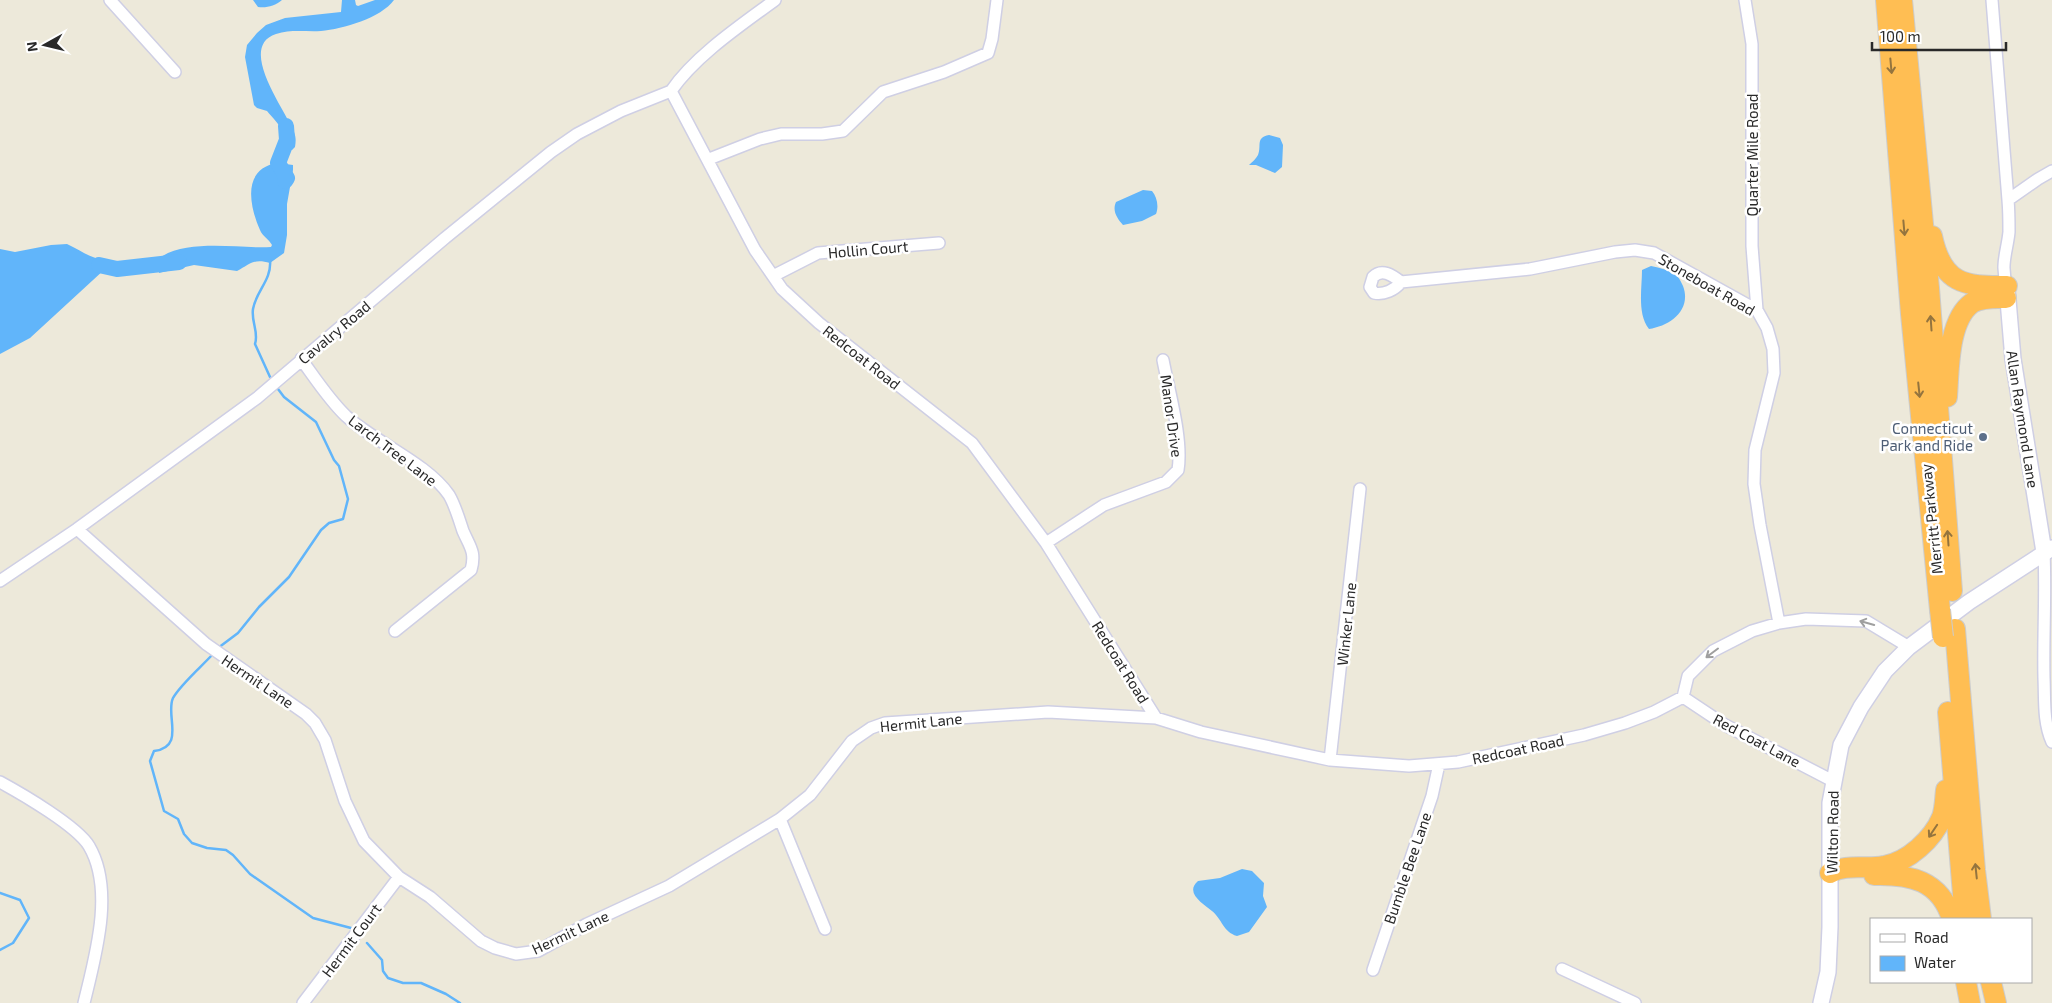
<svg xmlns="http://www.w3.org/2000/svg" width="2052" height="1003" font-family="'Exo 2',sans-serif">
  <style>
    .water { fill: #61b5fa }
    .lines { fill: none; stroke-linecap: round; stroke-linejoin: round }
    .stream { stroke: #61b5fa; stroke-width: 2.5 }
    .river { stroke: #61b5fa; stroke-width: 16 }
    .street-casing { stroke: #cfcfe4; stroke-width: 14 }
    .secondary-casing { stroke: #cfcfe4; stroke-width: 18 }
    .highway-casing { stroke: #ccc; stroke-width: 22 }
    .street { stroke: #fff; stroke-width: 11 }
    .secondary { stroke: #fff; stroke-width: 15 }
    .highway { stroke: #ffbe53; stroke-width: 20 }
    .highway-bridge-casing { stroke: #ccc; stroke-width: 22; stroke-linecap: butt }
    .highway-bridge { stroke: #ffbe53; stroke-width: 20 }
    .oneway { stroke: #94743e }
    .oneway2 { stroke: #9f9f9f }
    .service-dot { fill: #5c6f8a; stroke: #fff; stroke-width: 2 }
    .labels { text-anchor: middle; dominant-baseline: central; stroke-width: 5; stroke-linejoin: round; paint-order: stroke }
    .street-label { font-size: 15px; fill: #292929; stroke: #fff }
    .service-label { font-size: 15px; fill: #4e5e75; stroke: #fff; text-anchor: end }
  </style>
  <rect width="100%" height="100%" fill="#ede9da"/>
  <!-- water -->
  <path class="water" d="M253 0H282C275 6 267 8 258 7Z
    M342 0H355L356 5 358 6 375 0H394C381 18 343 29 321 31 306 32 291 29 276 34 236 47 287 112 294 132 296 137 296 141 295 147L292 150 287 149C283 144 286 140 284 134 281 126 272 117 267 111L257 108 254 105 245 57 247 45 257 33 266 25 285 18 341 12Z
    M1269 135 1280 138 1283 145 1282 167 1275 173 1256 165H1249C1252 162 1256 159 1258 155 1262 145 1255 138 1269 135Z
    M278 163 293 165V170L287 204V235L284 253 270 263C254 258 250 264 237 271L194 265 159 273 158 259C186 238 239 249 271 247L272 245C269 239 262 236 260 230 249 205 242 168 278 163Z
    M1143 190 1152 191C1157 197 1159 206 1156 214L1142 221 1123 225C1117 218 1112 211 1116 202Z
    M67 244C78 249 87 256 99 259L105 269 30 338 0 354V249L15 252 51 245Z
    M1651 266C1660 268 1670 270 1677 276 1680 279 1681 282 1683 286 1692 310 1670 326 1649 329 1637 314 1642 288 1642 270Z
    M1242 869 1252 871 1264 883 1263 896 1267 907 1249 932 1237 936C1223 932 1222 919 1212 911 1204 904 1184 893 1198 881L1220 878Z"/>
  <g class="lines">
    <!-- stream -->
    <path class="stream" d="M270 260C272 280 256 291 253 309 251 322 259 332 255 344L270 377
      M218 648 238 633 259 607 289 577 321 530 329 523 343 519 348 499 339 466 334 460 316 422 284 397 278 389
      M213 654C202 666 180 685 173 698 165 715 186 747 154 751L150 761 164 811 178 819 184 834 192 843 207 848 226 850 233 855 250 874 313 918 351 928
      M0 893 20 900 29 918 13 943 0 950
      M367 943 382 960 383 971 388 978 403 983H421L446 994 460 1003"/>
    <!-- river -->
    <path class="river" d="M285 181 287 178 278 163 287 140 286 126
      M99 265 117 269 179 262"/>
    <!-- street casing -->
    <g class="street-casing">
      <path id="street" d="M110 0 175 72
        M1745 0 1752 44V246L1757 310
        M1992 0 2008 200C2009 211 2009 221 2009 232 2007 252 2000 265 2007 286
        M671 91 755 250 782 289 819 323 972 443 1046 543 1156 718
        M671 91C695 56 741 25 775 0
        M709 159 760 139 781 134H822L843 131 883 92 944 72 988 53 992 39 997 0
        M2008 200 2038 179 2052 171
        M773 276 818 253 939 243
        M1401 282C1392 275 1382 268 1373 277L1370 287 1374 293C1384 295 1395 290 1401 282L1530 269 1615 252 1635 250 1654 253 1757 310 1767 328 1773 349 1774 373 1755 450 1754 484 1760 525 1779 623
        M301 359C315 378 329 400 346 416 376 443 427 463 449 495 455 505 459 519 463 531 470 547 476 552 471 570L395 631
        M77 529 206 644 306 714 315 723 325 740 345 801 364 841 399 877 430 897 481 941 495 948 516 954 538 951 587 924 669 886 780 819 810 795 852 741 871 728 885 723 1048 712 1156 718 1201 732 1302 754 1330 760 1409 766 1458 762 1584 735 1625 723 1654 712 1683 697
        M1046 543 1104 505 1166 482 1178 470C1183 439 1169 392 1163 360
        M2044 552C2046 594 2043 636 2044 678 2045 700 2043 722 2052 742
        M0 581 77 529 257 398 445 238 551 152 577 134 621 111 671 91
        M1683 697 1688 676 1713 651 1752 631 1779 623 1806 619 1866 621 1909 647
        M1683 697 1725 725 1833 781
        M1330 760 1360 489
        M0 782C22 794 77 826 89 846 115 890 95 957 84 1003
        M780 819 825 929
        M1562 969 1635 1003
        M1373 970 1432 796 1439 764
        M303 1003 399 877"/>
    </g>
    <!-- secondary casing -->
    <g class="secondary-casing">
      <path id="secondary" d="M2007 288 2013 359 2044 552
        M1821 1003 1828 972 1830 927V803L1841 745 1861 707 1885 671 1909 647 1969 602 2052 548"/>
    </g>
    <!-- highway casing -->
    <g class="highway-casing">
      <path id="highway" d="M1886 0 1911 314 1940 610
        M1902 0 1929 288 1952 591
        M1932 236C1942 283 1963 287 2007 286
        M1947 397C1949 370 1948 320 1972 303 1982 297 1996 298 2006 298
        M1955 629 1975 870 1981 919
        M1948 712 1965 919
        M1830 873C1846 863 1867 870 1884 866 1908 862 1933 839 1942 817 1945 809 1945 798 1946 790
        M1874 875C1910 874 1940 880 1952 919
        M1966 982 1970 1003
        M1991 982 1996 1003"/>
    </g>
    <!-- street -->
    <use href="#street" class="street"/>
    <!-- secondary -->
    <use href="#secondary" class="secondary"/>
    <!-- highway -->
    <use href="#highway" class="highway"/>
    <!-- highway-bridge casing -->
    <g class="highway-bridge-casing">
      <path id="highway-bridge" d="M1940 610 1943 637"/>
    </g>
    <!-- highway-bridge -->
    <use href="#highway-bridge" class="highway-bridge"/>
  </g>
  <!-- one-way arrows -->
  <defs><path id="oneway-shaft" d="M-6 0H5M1.5-3L5.5 0L1.5 3" fill="none" stroke-width="1.6" stroke-linecap="round" stroke-linejoin="round" transform="scale(1.25)"/></defs>
  <g class="oneway">
    <use href="#oneway-shaft" transform="translate(1891 66) rotate(85)"/>
    <use href="#oneway-shaft" transform="translate(1904 228) rotate(85)"/>
    <use href="#oneway-shaft" transform="translate(1931 323) rotate(-94)"/>
    <use href="#oneway-shaft" transform="translate(1919 390) rotate(84)"/>
    <use href="#oneway-shaft" transform="translate(1948 538) rotate(-94)"/>
    <use href="#oneway-shaft" transform="translate(1933 831) rotate(124)"/>
    <use href="#oneway-shaft" transform="translate(1976 871) rotate(-96)"/>
  </g>
  <g class="oneway2">
    <use href="#oneway-shaft" transform="translate(1867 623) rotate(-164)"/>
    <use href="#oneway-shaft" transform="translate(1712 653) rotate(143)"/>
  </g>
  <!-- markers -->
  <circle class="service-dot" cx="1983" cy="437" r="5"/>
  <g class="labels">
    <!-- street labels -->
    <g class="street-label">
      <text transform="translate(1752 155) rotate(-90)">Quarter Mile Road</text>
      <text transform="translate(868 249) rotate(-5)">Hollin Court</text>
      <text transform="translate(1707 284) rotate(30)">Stoneboat Road</text>
      <text transform="translate(334 332) rotate(-40)">Cavalry Road</text>
      <text transform="translate(862 357) rotate(38)">Redcoat Road</text>
      <text transform="translate(1172 416) rotate(82)">Manor Drive</text>
      <text transform="translate(2023 419) rotate(81)">Allan Raymond Lane</text>
      <text transform="translate(393 450) rotate(37)">Larch Tree Lane</text>
      <text transform="translate(1931 519) rotate(-96)">Merritt Parkway</text>
      <text transform="translate(1346 624) rotate(-84)">Winker Lane</text>
      <text transform="translate(1121 662) rotate(58)">Redcoat Road</text>
      <text transform="translate(258 681) rotate(34)">Hermit Lane</text>
      <text transform="translate(921 722) rotate(-6)">Hermit Lane</text>
      <text transform="translate(1757 740) rotate(28)">Red Coat Lane</text>
      <text transform="translate(1518 749) rotate(-12)">Redcoat Road</text>
      <text transform="translate(1832 832) rotate(-89)">Wilton Road</text>
      <text transform="translate(1407 868) rotate(-71)">Bumble Bee Lane</text>
      <text transform="translate(570 932) rotate(-25)">Hermit Lane</text>
      <text transform="translate(351 940) rotate(-53)">Hermit Court</text>
    </g>
    <!-- service labels -->
    <g class="service-label">
      <text x="1973" y="428">Connecticut<tspan x="1973" dy="17">Park and Ride</tspan></text>
    </g>
  </g>
  <!-- legend -->
  <rect x="1870" y="918" width="162" height="65" fill="#ffffff" stroke="#a9a9a9"/>
  <rect x="1880" y="934" width="25" height="8" fill="#ffffff" stroke="#a9a9a9"/>
  <text x="1914" y="943" font-size="15" fill="#292929">Road</text>
  <rect x="1880" y="956" width="25" height="15" fill="#61b5fa" stroke="#a9a9a9"/>
  <text x="1914" y="968" font-size="15" fill="#292929">Water</text>
  <!-- north arrow -->
  <g transform="translate(45 45) rotate(262)" stroke="#ffffff" stroke-width="4" paint-order="stroke">
  <path d="M0-4L9 19L0 12L-9 19Z" fill="#292929"/>
  <text y="-8" font-size="14" font-weight="bold" text-anchor="middle" fill="#292929">N</text>
  </g>
  <!-- scale -->
  <path d="M1872 42v8h134v-8" fill="none" stroke="#292929" stroke-width="2.5"/>
  <text x="1880" y="42" font-size="15" fill="#292929" stroke="#ffffff" stroke-width="4" paint-order="stroke">100 m</text>
</svg>
